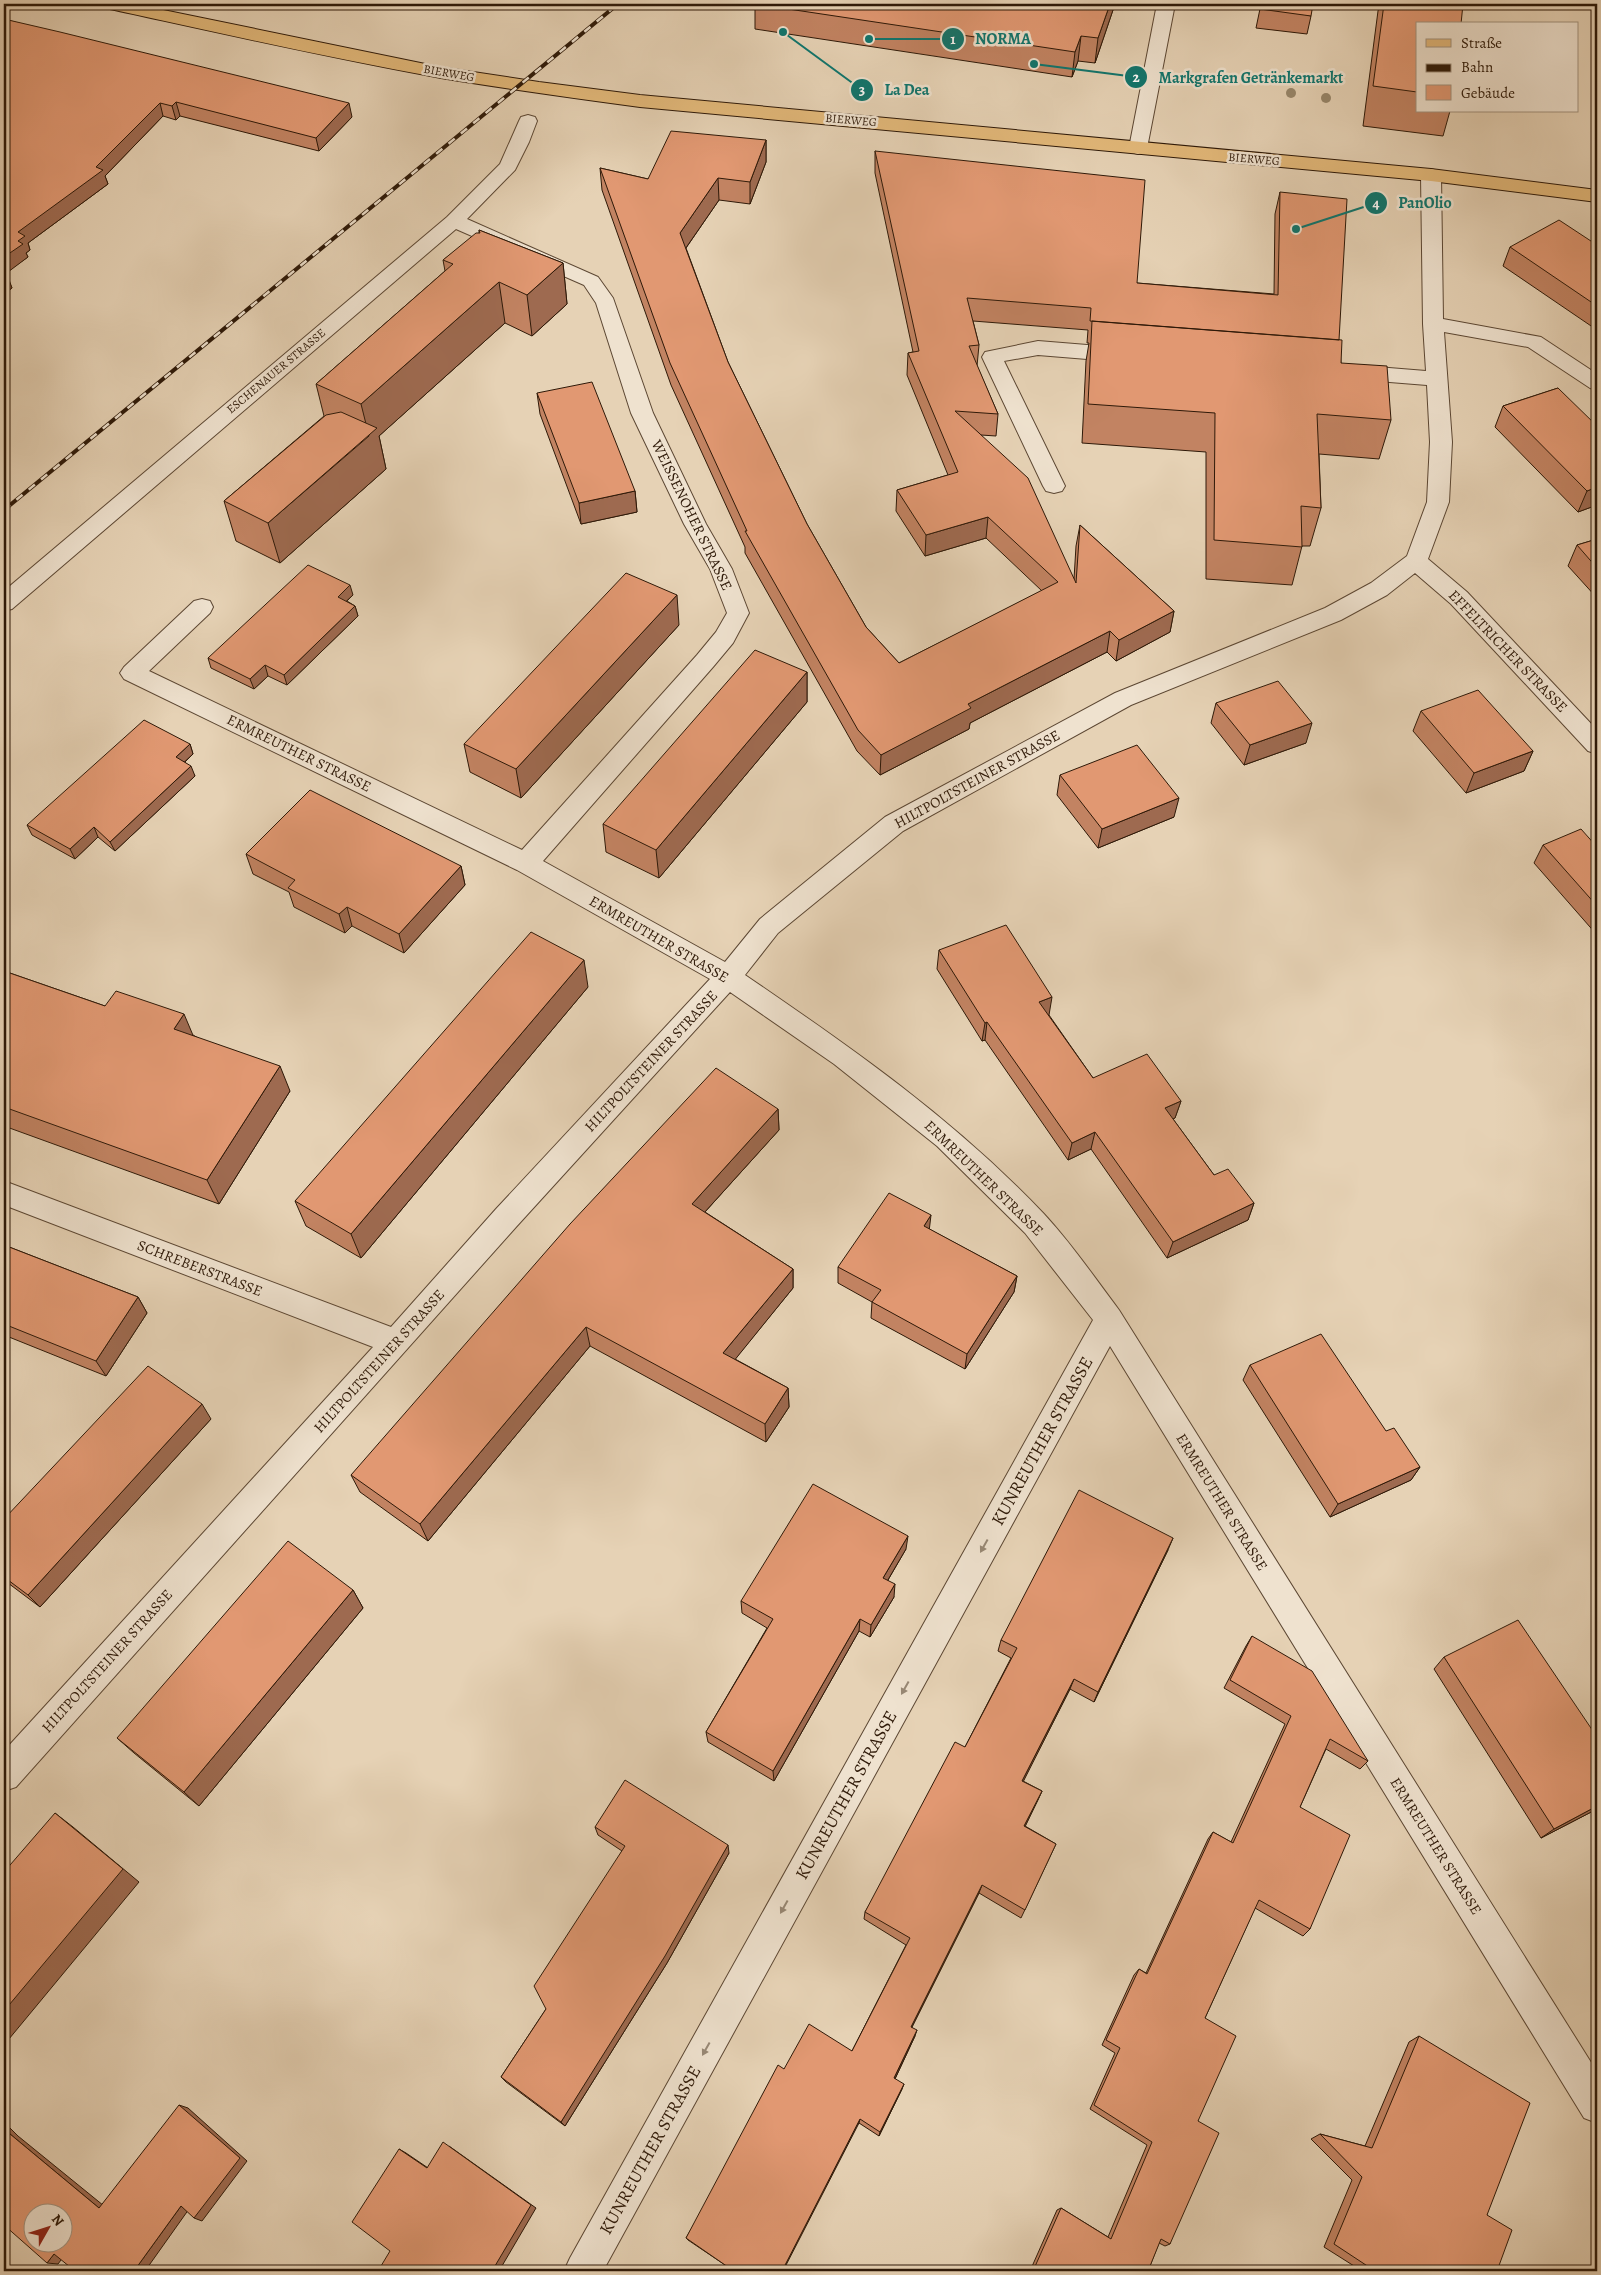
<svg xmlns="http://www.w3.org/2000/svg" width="1601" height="2275" font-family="Alegreya,serif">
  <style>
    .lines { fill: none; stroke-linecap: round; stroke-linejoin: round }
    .minor-casing { stroke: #5c4733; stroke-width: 2 }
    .major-casing { stroke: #2e1908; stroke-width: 2 }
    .minor { fill: #efe2cf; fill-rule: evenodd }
    .major { fill: #e3b97a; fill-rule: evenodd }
    .rail-casing { stroke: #2e1908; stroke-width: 4 }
    .rail { stroke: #efe2cf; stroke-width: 2.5; stroke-dasharray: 8; stroke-linecap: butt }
    .tree { fill: #98876b }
    .wall { fill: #c28362; stroke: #2e1908 }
    .shaded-wall { fill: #9e6a50; stroke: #2e1908 }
    .building { fill: #e19872; stroke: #2e1908; fill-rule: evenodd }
    .oneway { fill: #988875 }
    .labels { text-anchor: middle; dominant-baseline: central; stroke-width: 5; stroke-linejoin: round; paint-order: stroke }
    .far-street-label { font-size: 12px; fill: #2e1908; stroke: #efe2cf }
    .street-label { font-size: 15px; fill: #2e1908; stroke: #efe2cf }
    .near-street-label { font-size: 18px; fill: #2e1908; stroke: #efe2cf }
    .leader { fill: none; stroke: #0f766e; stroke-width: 2 }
    .callout-dot { fill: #0f766e; stroke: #efe2cf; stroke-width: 2 }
    .mark-label { font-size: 15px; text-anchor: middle; font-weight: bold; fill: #fff }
    .callout-label { font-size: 16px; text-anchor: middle; font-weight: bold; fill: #0f766e; stroke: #efe2cf; stroke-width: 5; stroke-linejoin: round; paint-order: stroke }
  </style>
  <rect width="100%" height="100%" fill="#e6d2b5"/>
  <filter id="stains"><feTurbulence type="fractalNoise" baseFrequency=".004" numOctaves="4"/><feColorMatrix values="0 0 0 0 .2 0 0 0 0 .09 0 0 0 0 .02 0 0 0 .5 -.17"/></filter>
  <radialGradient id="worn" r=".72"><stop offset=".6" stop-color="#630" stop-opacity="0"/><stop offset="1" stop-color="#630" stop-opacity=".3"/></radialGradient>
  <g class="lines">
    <!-- minor casing -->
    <g class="minor-casing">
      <path id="minor" d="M1157 4H1175L1147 148 1145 152 1138 154 1131 152 1129 148Z
        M528 115 535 117 537 121 529 142 515 170 467 219 598 277 613 298 653 413 706 524 732 569 749 613 733 643 713 667 543 861 725 962 760 919 885 817 1115 693 1325 608 1371 583 1407 556 1427 502 1430 442 1427 385 1352 379 1345 377 1342 372 1345 367 1352 365 1426 371 1423 324 1421 175 1424 171 1431 169 1438 171 1441 175 1443 319 1541 337 1597 374V390L1590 388 1528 347 1444 332 1452 442 1449 502 1428 559 1467 592 1597 730V754L1588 751 1451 604 1415 573 1387 595 1341 620 1131 705 903 831 778 933 745 975C852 1048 954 1119 1044 1214 1071 1243 1095 1278 1119 1310L1597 2072V2123L1584 2118 1110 1346 603 2271H564L570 2258 1093 1320 1025 1233 937 1146 834 1064 730 992 516 1227 16 1787 4 1791V1751L373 1347 4 1205V1181L391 1327 496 1209 710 979 517 870 124 679 120 673 124 667 194 601 202 599 210 601 213 607 210 613 149 671 522 850 697 655 716 632 727 613 710 569 684 524 631 413 596 303 584 285 456 229 12 609 4 611V591L447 217 500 164 519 121 521 117Z
        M1038 341 1124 348 1131 350 1134 355 1131 360 1124 362 1038 355 1004 361 1065 486 1062 491 1054 493 1046 491 1043 486 982 357 985 352Z"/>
    </g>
    <!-- major casing -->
    <g class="major-casing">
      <path id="major" d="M101 4H134L440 67 539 82 640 95 1431 169 1597 190V202L1431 181 640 107C573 98 507 89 441 78 330 58 220 33 110 9L104 8Z"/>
    </g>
    <!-- minor -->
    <use href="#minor" class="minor"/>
    <!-- major -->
    <use href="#major" class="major"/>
    <!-- rail casing -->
    <g class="rail-casing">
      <path id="rail" d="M4 510 618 4"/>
    </g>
    <!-- rail -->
    <use href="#rail" class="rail"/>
  </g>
  <!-- trees -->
  <g class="tree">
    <circle cx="1291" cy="93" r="5"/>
    <circle cx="1326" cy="98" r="5"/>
  </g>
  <!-- wall -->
  <path class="wall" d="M755 4H1115L1095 63 1078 61 1072 77 755 29Z
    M1261 4 1311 16 1307 34 1256 28Z
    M1380 4H1463L1417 24V111H1450L1443 136 1363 126 1378 11Z
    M1564 4H1590L1589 7Z
    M4 19 352 117 319 151 180 116 176 120 163 116 105 176 108 184 28 243 30 250 26 253 28 257 5 273 12 288 4 294Z
    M766 140V162L750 204 719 200 686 248 728 362 807 524 866 627 899 663 1042 591 986 538 925 556 896 511 897 490 948 475 907 375 908 353 913 352 875 173V151L1137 283 1274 294 1275 214 1280 192 1339 340 1341 363 1391 420 1379 459 1319 454 1321 508 1310 546H1302L1292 585 1206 579V452L1082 443 1086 361 1089 343H1087L1088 330 973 321 979 345 977 366 998 414 996 436 981 435 1074 579 1076 546 1080 525 1174 611 1170 632 1116 661 1107 652 970 723 969 729 880 775 857 751 745 553V547L671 385 602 190 600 168 648 179Z
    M479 230 563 263 567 304 532 336 505 323 379 436 386 469 280 563 236 541 224 501 324 416 316 384 445 271 443 260 479 233Z
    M1597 245V330L1503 266 1510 247Z
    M1558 388 1597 505 1578 512 1495 427 1503 406Z
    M537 393 635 491 637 512 581 524 540 414Z
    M1597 539V598L1568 566 1577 545Z
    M353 595 347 601 355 606 358 616 287 685 268 676 254 689 211 668 208 658Z
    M679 625 521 798 470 772 464 744Z
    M807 672V702L659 878 606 852 603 824Z
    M1216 703 1306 743 1244 765 1211 723Z
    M1421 711 1533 751 1524 771 1466 793 1413 731Z
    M190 744 193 754 185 762 195 776 115 851 98 837 75 859 32 835 27 825Z
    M1060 775 1174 817 1098 848 1057 795Z
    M1543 845 1597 847V935L1534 863Z
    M246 854 461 866 465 885 404 953 352 926 345 933 294 907 289 892 253 874Z
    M939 950 1049 1015 1093 1078 1181 1101 1175 1118 1173 1119 1214 1175 1254 1203 1248 1220 1167 1258 1091 1149 1068 1160 985 1040 982 1041 937 969Z
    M4 971 105 1006 193 1035 290 1091 219 1204 4 1126Z
    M588 987 361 1258 306 1226 295 1201Z
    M778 1109 779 1130 705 1212 793 1269V1288L735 1359 788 1388 789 1407 766 1442 590 1346 428 1541 360 1492 351 1475Z
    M929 1229 1017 1276 1014 1292 965 1369 871 1318 872 1302 838 1283V1267Z
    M4 1245 138 1297 147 1313 106 1376 4 1335Z
    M1250 1365 1420 1467 1411 1480 1330 1517 1243 1380Z
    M211 1419 40 1607 4 1580V1519Z
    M906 1549 888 1580 894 1597 870 1637 859 1631 774 1781 708 1742 706 1732 767 1628 742 1613 741 1601Z
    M1168 1550 1094 1702 1070 1689 1023 1781 1042 1791 1025 1826 1056 1844 1021 1918 979 1893 912 2027 915 2036 895 2079 902 2089 879 2136 859 2123 728 2267 688 2240 686 2238 784 2069 852 2051 906 1945 864 1919 865 1912 965 1747 1011 1658 998 1651 1001 1640Z
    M353 1590 363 1608 199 1806 134 1753 117 1738Z
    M1252 1636 1368 1761 1360 1769 1326 1749 1300 1807 1310 1929 1303 1936 1255 1908 1205 2018 1198 2121 1170 2244 1165 2246 1159 2243 1148 2271H1030L1057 2210 1061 2208 1108 2237 1147 2145 1090 2109 1115 2053 1102 2045 1134 1975 1139 1969 1146 1973 1208 1839 1213 1832 1231 1842 1285 1724 1224 1688 1246 1646Z
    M1444 1657 1597 1809 1541 1838 1434 1669Z
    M595 1827 729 1853 667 1963 565 2126 506 2082 501 2077 546 2009 622 1851 598 1835Z
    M1419 2036 1487 2215 1497 2271H1362L1324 2247 1352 2180 1311 2139 1320 2134 1365 2146 1409 2042Z"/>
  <!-- shaded-wall -->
  <path class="shaded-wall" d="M1110 4H1115L1095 63 1098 38Z
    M1081 36 1078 61 1072 77 1075 52Z
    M176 102 180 116 176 120 172 106Z
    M160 103 163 116 105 176 108 184 28 243 30 250 26 253 28 257 4 275V257L18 241V232L96 167Z
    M349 103 352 117 319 151 316 138Z
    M766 140V162L750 204V182Z
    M718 178 719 200 681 255 680 233Z
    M563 263 567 304 532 336 527 295Z
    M7 274 12 288 4 294V276Z
    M499 282 505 323 379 436 386 469 280 563 268 523 369 436 361 404Z
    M1597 487V505L1578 512 1587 491Z
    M635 491 637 512 581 524 579 503Z
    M988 517 986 538 925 556 926 535Z
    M350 585 353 595 340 607 338 597Z
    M677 595 679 625 521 798 516 769Z
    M355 606 358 616 287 685 284 675Z
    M1174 611 1170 632 1116 661 1119 640Z
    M1110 631 1107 652 970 723 969 729 880 775 881 755 968 704Z
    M265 665 268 676 254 689 250 679Z
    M807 672V702L659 878 656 850Z
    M1312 723 1306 743 1244 765 1250 745Z
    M190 744 193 754 179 767 176 757Z
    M1533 751 1524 771 1466 793 1474 773Z
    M191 766 195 776 115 851 110 842Z
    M1179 798 1174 817 1098 848 1102 829Z
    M4 814 7 820 4 823Z
    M94 827 98 837 75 859 70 849Z
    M461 866 465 885 404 953 399 934Z
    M347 907 352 926 345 933 339 914Z
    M584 960 588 987 361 1258 351 1234Z
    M1052 997 1049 1015 1036 1020 1039 1002Z
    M184 1014 195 1040 174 1029Z
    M987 1022 985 1040 982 1041 985 1023Z
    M280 1066 290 1091 219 1204 207 1180Z
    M1181 1101 1175 1118 1160 1125 1165 1108Z
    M778 1109 779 1130 694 1224 692 1204Z
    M1095 1132 1091 1149 1068 1160 1072 1143Z
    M1254 1203 1248 1220 1167 1258 1173 1242Z
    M931 1215 929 1232 924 1226Z
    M793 1269V1288L725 1372 723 1353Z
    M1017 1276 1014 1292 965 1369 967 1354Z
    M138 1297 147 1313 106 1376 96 1361Z
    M586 1327 590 1346 428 1541 420 1524Z
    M788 1388 789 1407 766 1442 765 1424Z
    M202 1404 211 1419 40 1607 28 1595Z
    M1420 1467 1411 1480 1330 1517 1338 1504Z
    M908 1536 906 1549 882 1590 883 1578Z
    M1173 1538 1168 1550 1094 1702 1098 1692Z
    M895 1584 894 1597 870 1637 871 1625Z
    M353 1590 363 1608 199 1806 184 1792Z
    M860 1619 859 1631 774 1781 773 1771Z
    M1074 1679 1070 1689 1019 1790 1022 1781Z
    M1042 1791 1038 1800 1021 1835 1024 1826Z
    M1597 1806V1809L1541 1838 1554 1829Z
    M55 1813 73 1827 139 1882 4 2045V2011Z
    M728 1845 729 1853 667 1963 565 2126 561 2122Z
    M982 1885 979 1893 909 2033 911 2027Z
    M917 2030 915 2036 893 2083 894 2078Z
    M904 2084 902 2089 879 2136 880 2132Z
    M179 2105 188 2108 247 2161 202 2221 194 2218Z
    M860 2119 859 2123 783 2271H782Z
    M4 2122 18 2136 109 2210 99 2208 4 2129Z
    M449 2146 536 2208 499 2271H492Z
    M399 2149 406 2153 434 2172 427 2168Z
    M181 2206 189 2209 145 2271H134Z
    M54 2254 64 2256 58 2264 47 2263Z"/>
  <!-- building -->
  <path class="building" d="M755 4H1110L1098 38 1081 36 1075 52Z
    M1261 4H1313L1311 16 1260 9Z
    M1384 4H1463L1461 24H1417V92L1373 86Z
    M4 19 60 32 349 103 316 138 176 102 172 106 160 103 96 167 103 170 18 232 25 236 18 241 23 244 4 257Z
    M671 131 766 140 750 182 718 178 680 233 728 362 807 524 866 627 899 663 1058 582 988 517 926 535 897 490 958 472 908 353 919 351 875 151 1145 180 1137 283 1278 295 1280 192 1347 199 1339 340 1090 321 1091 308 967 298 979 345 969 346 998 414 955 411 1028 478 1076 583 1080 525 1174 611 1119 640 1110 631 968 704 971 708 881 755 858 730 745 531H747L670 363 600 168 648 179Z
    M1559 220 1597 245V306L1510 247Z
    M479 230 563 263 527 295 499 282 361 404 316 384 453 264 443 260 476 233H480Z
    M1092 321 1342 340 1341 363 1387 366 1391 420 1317 414 1321 508 1301 506 1302 547 1214 540 1215 413 1088 404Z
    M592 382 635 491 579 503 537 393Z
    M1558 388 1597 426V487L1587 491 1503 406Z
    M341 412 377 428 268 523 224 501 326 415Z
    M1597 539V568L1577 545Z
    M308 565 350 585 338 597 355 606 284 675 265 665 250 679 208 658Z
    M626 573 677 595 516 769 464 744Z
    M755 650 807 672 656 850 603 824Z
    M1278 681 1312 723 1250 745 1216 703Z
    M1478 690 1533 751 1474 773 1421 711Z
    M144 720 190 744 176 757 191 766 110 842 94 827 70 849 27 825Z
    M1137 745 1179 798 1102 829 1060 775Z
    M310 790 461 866 399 934 347 907 339 914 288 888 295 880 246 854Z
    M1581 829 1597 847V906L1543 845Z
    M1006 925 1052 997 1039 1002 1093 1078 1147 1054 1181 1101 1165 1108 1214 1175 1228 1169 1254 1203 1173 1242 1095 1132 1072 1143 987 1022 985 1023 939 950Z
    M531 932 584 960 351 1234 295 1201Z
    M4 971 105 1006 116 991 184 1014 174 1029 280 1066 207 1180 4 1107Z
    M716 1068 778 1109 692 1204 793 1269 723 1353 788 1388 765 1424 586 1327 420 1524 351 1475 570 1224Z
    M889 1193 931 1215 924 1226 1017 1276 967 1354 872 1302 881 1290 838 1267Z
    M4 1245 138 1297 96 1361 4 1324Z
    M1321 1334 1386 1431 1394 1428 1420 1467 1338 1504 1250 1365Z
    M148 1366 202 1404 28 1595 4 1577V1519Z
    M813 1484 908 1536 883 1578 895 1584 871 1625 860 1619 773 1771 706 1732 773 1619 741 1601Z
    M1079 1490 1173 1538 1098 1692 1074 1679 1022 1781 1042 1791 1024 1826 1056 1844 1025 1910 982 1885 911 2027 917 2030 894 2078 904 2084 880 2132 860 2119 782 2271H726L728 2267 686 2238 778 2065 784 2069 809 2024 852 2051 910 1938 865 1912 955 1742 965 1747 1017 1648 1001 1640Z
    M288 1541 353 1590 184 1792 117 1738Z
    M1518 1620 1597 1737V1806L1554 1829 1444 1657Z
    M1252 1636 1312 1671 1368 1761 1330 1739 1300 1807 1350 1835 1310 1929 1259 1900 1205 2018 1236 2036 1198 2121 1219 2133 1170 2244 1161 2239 1148 2271H1033L1061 2208 1111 2239 1152 2142 1094 2105 1120 2048 1106 2040 1139 1969 1147 1974 1213 1832 1233 1843 1291 1716 1230 1680Z
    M625 1780 728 1845 665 1956 561 2122 501 2077 546 2009 534 1986 625 1846 595 1827Z
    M55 1813 123 1869 4 2011V1872Z
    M1419 2036 1530 2103 1487 2215 1512 2230 1497 2271H1375L1334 2244 1362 2177 1320 2134 1372 2148Z
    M179 2105 240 2158 194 2218 181 2206 134 2271H75L54 2254 47 2263 4 2225V2129L99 2208ZM32 2212H62V2242H32Z
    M443 2142 531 2205 492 2271H378L390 2251 352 2222 399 2149 427 2168Z"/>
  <!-- one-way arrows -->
  <defs><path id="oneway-solid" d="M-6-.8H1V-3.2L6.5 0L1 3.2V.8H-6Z" transform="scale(1.25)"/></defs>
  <g class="oneway">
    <use href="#oneway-solid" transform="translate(984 1546) rotate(119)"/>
    <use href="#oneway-solid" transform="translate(905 1688) rotate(119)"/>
    <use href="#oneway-solid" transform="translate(784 1907) rotate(119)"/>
    <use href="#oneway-solid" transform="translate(706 2049) rotate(119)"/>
  </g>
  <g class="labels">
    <!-- far-street labels -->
    <g class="far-street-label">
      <text transform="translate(449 73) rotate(10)">BIERWEG</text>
      <text transform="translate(851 120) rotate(5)">BIERWEG</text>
      <text transform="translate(1254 159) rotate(5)">BIERWEG</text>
      <text transform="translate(276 371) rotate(-40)">ESCHENAUER STRASSE</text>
    </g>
    <!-- street labels -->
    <g class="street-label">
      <text transform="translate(692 515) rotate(64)">WEISSENOHER STRASSE</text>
      <text transform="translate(1508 651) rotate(46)">EFFELTRICHER STRASSE</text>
      <text transform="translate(299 753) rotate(26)">ERMREUTHER STRASSE</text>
      <text transform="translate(977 779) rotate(-29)">HILTPOLTSTEINER STRASSE</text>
      <text transform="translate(659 939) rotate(30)">ERMREUTHER STRASSE</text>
      <text transform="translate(651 1061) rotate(-47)">HILTPOLTSTEINER STRASSE</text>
      <text transform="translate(984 1178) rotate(44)">ERMREUTHER STRASSE</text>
      <text transform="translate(200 1268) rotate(21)">SCHREBERSTRASSE</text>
      <text transform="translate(379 1361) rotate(-48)">HILTPOLTSTEINER STRASSE</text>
      <text transform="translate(1222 1502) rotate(58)">ERMREUTHER STRASSE</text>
      <text transform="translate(107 1661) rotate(-48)">HILTPOLTSTEINER STRASSE</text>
      <text transform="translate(1436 1846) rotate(58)">ERMREUTHER STRASSE</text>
    </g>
    <!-- near-street labels -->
    <g class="near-street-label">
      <text transform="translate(1042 1441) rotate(-61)">KUNREUTHER STRASSE</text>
      <text transform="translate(846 1795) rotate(-61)">KUNREUTHER STRASSE</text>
      <text transform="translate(650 2150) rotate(-61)">KUNREUTHER STRASSE</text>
    </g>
  </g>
  <!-- callouts -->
  <path class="leader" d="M869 39L953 39M1034 64L1136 77M783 32L862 90M1296 229L1376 203"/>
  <g class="callout-dot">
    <circle cx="869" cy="39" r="5"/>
    <circle cx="1034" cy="64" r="5"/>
    <circle cx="783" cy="32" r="5"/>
    <circle cx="1296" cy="229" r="5"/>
    <circle cx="953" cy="39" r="12"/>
    <circle cx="1136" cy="77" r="12"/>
    <circle cx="862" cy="90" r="12"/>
    <circle cx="1376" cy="203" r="12"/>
  </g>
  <g class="mark-label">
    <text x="953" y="44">1</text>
    <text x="1136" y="82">2</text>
    <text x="862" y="95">3</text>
    <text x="1376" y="208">4</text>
  </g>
  <g class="callout-label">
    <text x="1003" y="44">NORMA</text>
    <text x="1251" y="83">Markgrafen Getränkemarkt</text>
    <text x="907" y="95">La Dea</text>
    <text x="1425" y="208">PanOlio</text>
  </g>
  <!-- margin -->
  <rect width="1601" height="2275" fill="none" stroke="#e6d2b5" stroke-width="20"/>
  <rect x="5" y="5" width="1591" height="2265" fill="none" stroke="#2e1908" stroke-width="2.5"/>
  <rect x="10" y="10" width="1581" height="2255" fill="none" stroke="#2e1908"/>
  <!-- legend -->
  <rect x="1416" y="22" width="162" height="90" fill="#efe2cf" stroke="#a2927f"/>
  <rect x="1426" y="39" width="25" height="8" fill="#e3b97a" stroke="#a2927f"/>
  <text x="1461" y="48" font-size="15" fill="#2e1908">Straße</text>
  <rect x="1426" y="64" width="25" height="8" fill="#2e1908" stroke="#a2927f"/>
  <text x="1461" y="72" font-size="15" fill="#2e1908">Bahn</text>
  <rect x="1426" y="85" width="25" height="15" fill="#e19872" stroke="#a2927f"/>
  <text x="1461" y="98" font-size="15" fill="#2e1908">Gebäude</text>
  <!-- north arrow -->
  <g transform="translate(48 2228) rotate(51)"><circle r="24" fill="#efe2cf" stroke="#a2927f"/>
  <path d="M0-4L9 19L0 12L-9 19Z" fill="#8f2418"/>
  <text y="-8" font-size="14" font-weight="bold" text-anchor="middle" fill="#2e1908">N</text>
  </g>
  <rect width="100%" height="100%" filter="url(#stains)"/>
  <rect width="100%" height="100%" fill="url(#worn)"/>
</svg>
